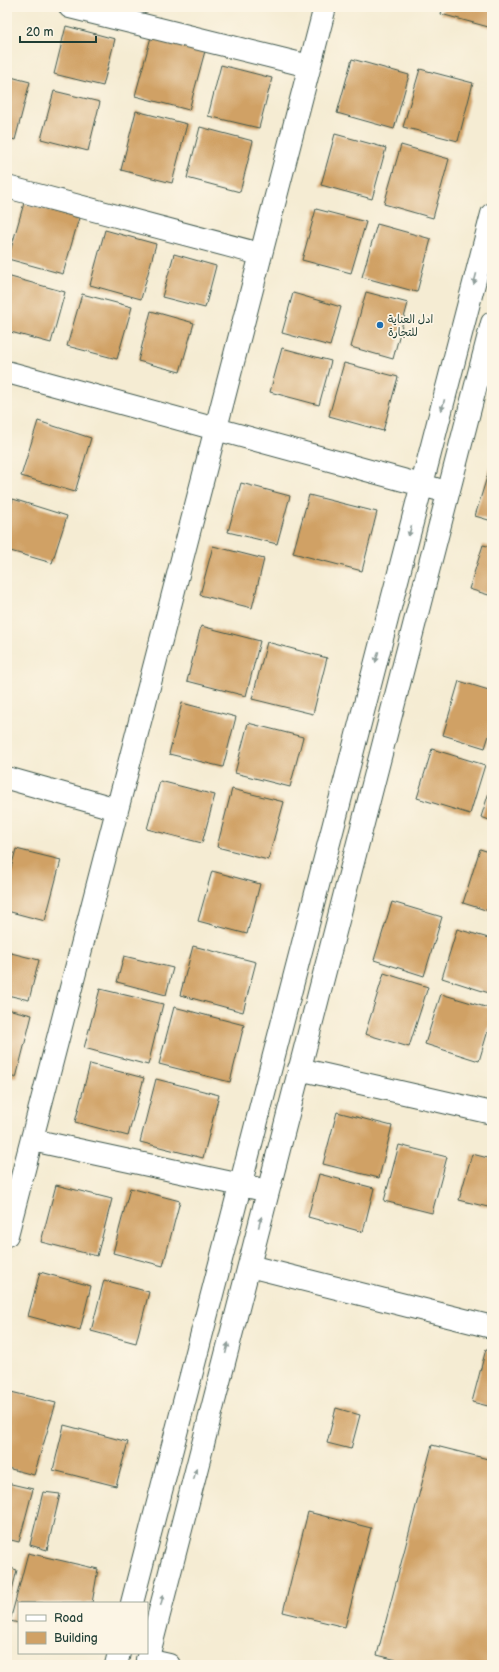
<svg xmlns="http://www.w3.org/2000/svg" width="499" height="1672" font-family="'Balsamiq Sans','Playpen Sans Arabic',sans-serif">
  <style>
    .building { fill: #d0a165 }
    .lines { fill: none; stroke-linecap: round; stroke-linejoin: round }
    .minor-casing { stroke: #3f574c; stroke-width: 24 }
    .tertiary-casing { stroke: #3f574c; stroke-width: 24 }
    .minor { stroke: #fff; stroke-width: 22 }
    .tertiary { stroke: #fff; stroke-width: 22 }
    .oneway { fill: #8f9e9a }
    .poi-dot { fill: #1f6fb2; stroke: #fcf5e5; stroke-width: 1.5 }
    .labels { text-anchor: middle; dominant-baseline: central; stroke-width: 3.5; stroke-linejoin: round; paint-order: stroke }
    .poi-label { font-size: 11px; fill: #1f3d34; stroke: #fcf5e5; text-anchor: start }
  </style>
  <rect width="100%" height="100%" fill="#fcf5e5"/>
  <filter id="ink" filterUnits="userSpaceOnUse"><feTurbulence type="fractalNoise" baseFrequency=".025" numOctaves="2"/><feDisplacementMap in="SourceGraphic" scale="8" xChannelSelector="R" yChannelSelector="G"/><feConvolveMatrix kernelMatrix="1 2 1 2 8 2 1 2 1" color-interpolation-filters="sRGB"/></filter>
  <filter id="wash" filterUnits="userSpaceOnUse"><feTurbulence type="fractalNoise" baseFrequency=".012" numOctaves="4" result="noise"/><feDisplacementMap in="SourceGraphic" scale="16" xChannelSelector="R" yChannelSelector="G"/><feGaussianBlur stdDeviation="0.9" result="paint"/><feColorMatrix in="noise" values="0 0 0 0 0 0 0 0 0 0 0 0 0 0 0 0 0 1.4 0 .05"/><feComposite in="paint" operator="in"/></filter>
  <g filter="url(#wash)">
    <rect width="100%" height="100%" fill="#f5ecd3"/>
    <g id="blocks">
      <!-- building -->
      <path class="building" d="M443 7H492V28L441 14Z
        M66 26 115 39 103 86 54 74Z
        M151 37 205 51 189 110 135 96Z
        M352 59 409 75 394 129 337 113Z
        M221 65 272 78 259 128 208 116Z
        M420 69 473 83 458 141 403 127Z
        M7 76 30 82 15 140 7 137Z
        M54 91 100 102 88 151 41 139Z
        M136 111 187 124 172 183 121 170Z
        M200 127 253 141 240 192 187 178Z
        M335 134 386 148 372 199 321 185Z
        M401 145 449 159 433 218 384 204Z
        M24 203 79 218 63 274 8 259Z
        M316 209 366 222 351 273 302 260Z
        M377 224 431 239 417 292 362 277Z
        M105 230 156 244 141 299 90 285Z
        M174 254 216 266 205 308 162 297Z
        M7 276 65 292 51 343 7 331Z
        M366 292 408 303 393 359 351 347Z
        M293 293 341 307 330 346 282 333Z
        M82 294 132 307 117 359 67 346Z
        M151 311 194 323 180 372 138 361Z
        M282 348 331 361 319 405 270 392Z
        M344 363 398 377 383 431 329 416Z
        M38 421 91 438 75 492 21 476Z
        M491 464H492V521L475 516Z
        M241 483 290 496 277 544 228 532Z
        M309 495 377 512 362 571 293 553Z
        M13 499 67 516 52 563 7 550V518Z
        M483 545 492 547V596L469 589Z
        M213 546 264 559 252 608 200 595Z
        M201 626 260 641 246 696 187 681Z
        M267 642 327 658 313 714 252 699Z
        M459 681 492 691V726L485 748 443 735Z
        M182 703 236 717 223 767 169 754Z
        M248 723 303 737 290 787 235 773Z
        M432 749 485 765 470 814 417 798Z
        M160 781 215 795 202 843 147 829Z
        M492 783V821L481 817Z
        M232 789 284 802 268 860 217 847Z
        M16 849 61 860 45 921 7 911V883Z
        M480 849 492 853V912L463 903Z
        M212 871 260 884 247 934 198 921Z
        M392 902 442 917 424 976 374 960Z
        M457 929 492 939V994L442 978Z
        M193 946 256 962 243 1012 180 995Z
        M7 952 39 960 29 1000 7 995Z
        M124 956 173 968 166 995 117 982Z
        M384 973 428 987 409 1047 365 1034Z
        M100 989 163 1004 148 1065 84 1048Z
        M441 994 492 1009V1017L479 1061 425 1044Z
        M174 1007 244 1025 230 1082 159 1064Z
        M7 1009 32 1015 16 1078 7 1075Z
        M90 1064 144 1078 128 1136 75 1122Z
        M156 1079 219 1095 203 1158 140 1142Z
        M337 1112 392 1126 379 1178 323 1164Z
        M399 1145 447 1157 432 1213 384 1201Z
        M472 1154 492 1159V1208L459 1200Z
        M319 1174 374 1188 363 1232 308 1217Z
        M56 1185 112 1199 97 1256 41 1242Z
        M130 1188 180 1201 163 1266 113 1253Z
        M40 1272 91 1286 80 1330 28 1316Z
        M104 1280 149 1292 136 1343 91 1331Z
        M486 1349 492 1351V1407L472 1402Z
        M7 1391 56 1403 34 1475 7 1468Z
        M336 1408 360 1415 351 1449 327 1443Z
        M64 1425 128 1442 116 1486 53 1470Z
        M432 1445 492 1460V1665H417L377 1655Z
        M7 1483 33 1489 19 1542 7 1539Z
        M43 1492 60 1494 47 1550 30 1545Z
        M308 1512 371 1528 345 1627 283 1612Z
        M28 1553 98 1569 92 1603H19V1623L10 1621Z
        M7 1567 17 1570 8 1606H7Z"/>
    </g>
  </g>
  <g filter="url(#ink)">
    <use href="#blocks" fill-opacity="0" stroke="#3f574c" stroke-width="1"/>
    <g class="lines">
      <!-- minor casing -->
      <g class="minor-casing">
        <path id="minor" d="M70 7 309 66
          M7 187 260 254
          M7 372 436 489
          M7 778 117 809
          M299 1069 492 1113
          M32 1140 255 1188
          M7 1235 325 7
          M249 1266 492 1327
          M132 1603 492 214
          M116 1665 119 1653
          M146 1665 492 323"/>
      </g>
      <!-- tertiary casing -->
      <g class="tertiary-casing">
        <path id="tertiary" d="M147 1660 169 1665"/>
      </g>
      <!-- minor -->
      <use href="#minor" class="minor"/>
      <!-- tertiary -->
      <use href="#tertiary" class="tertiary"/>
    </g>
    <!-- one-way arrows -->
    <defs><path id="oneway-solid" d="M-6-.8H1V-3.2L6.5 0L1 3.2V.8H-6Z"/></defs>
    <g class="oneway">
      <use href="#oneway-solid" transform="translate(475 279) rotate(105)"/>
      <use href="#oneway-solid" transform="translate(443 405) rotate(105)"/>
      <use href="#oneway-solid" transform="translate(410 531) rotate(105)"/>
      <use href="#oneway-solid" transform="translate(377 657) rotate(105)"/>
      <use href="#oneway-solid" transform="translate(260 1222) rotate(-75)"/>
      <use href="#oneway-solid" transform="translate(227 1348) rotate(-76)"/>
      <use href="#oneway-solid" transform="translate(195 1474) rotate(-76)"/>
      <use href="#oneway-solid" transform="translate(162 1600) rotate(-76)"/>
    </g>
  </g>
  <!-- markers -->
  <circle class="poi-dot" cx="380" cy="325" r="4"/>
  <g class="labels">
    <!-- poi labels -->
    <g class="poi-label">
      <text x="388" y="319">ادل العناية<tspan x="388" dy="13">للتجارة</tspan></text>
    </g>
  </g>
  <!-- margin -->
  <rect width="499" height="1672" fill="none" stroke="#fcf5e5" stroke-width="24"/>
  <!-- legend -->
  <rect x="18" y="1602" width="130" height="52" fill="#fcf5e5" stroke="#a4ab9e"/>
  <rect x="26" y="1615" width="20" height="6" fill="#ffffff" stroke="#a4ab9e"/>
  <text x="54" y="1622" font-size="12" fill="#1f3d34">Road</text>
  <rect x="26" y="1632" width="20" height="12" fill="#d0a165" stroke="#a4ab9e"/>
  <text x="54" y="1642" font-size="12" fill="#1f3d34">Building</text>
  <!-- scale -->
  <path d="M20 36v6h76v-6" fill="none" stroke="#1f3d34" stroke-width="2"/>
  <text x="26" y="36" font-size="12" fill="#1f3d34" stroke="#fcf5e5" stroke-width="3" paint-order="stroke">20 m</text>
</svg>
